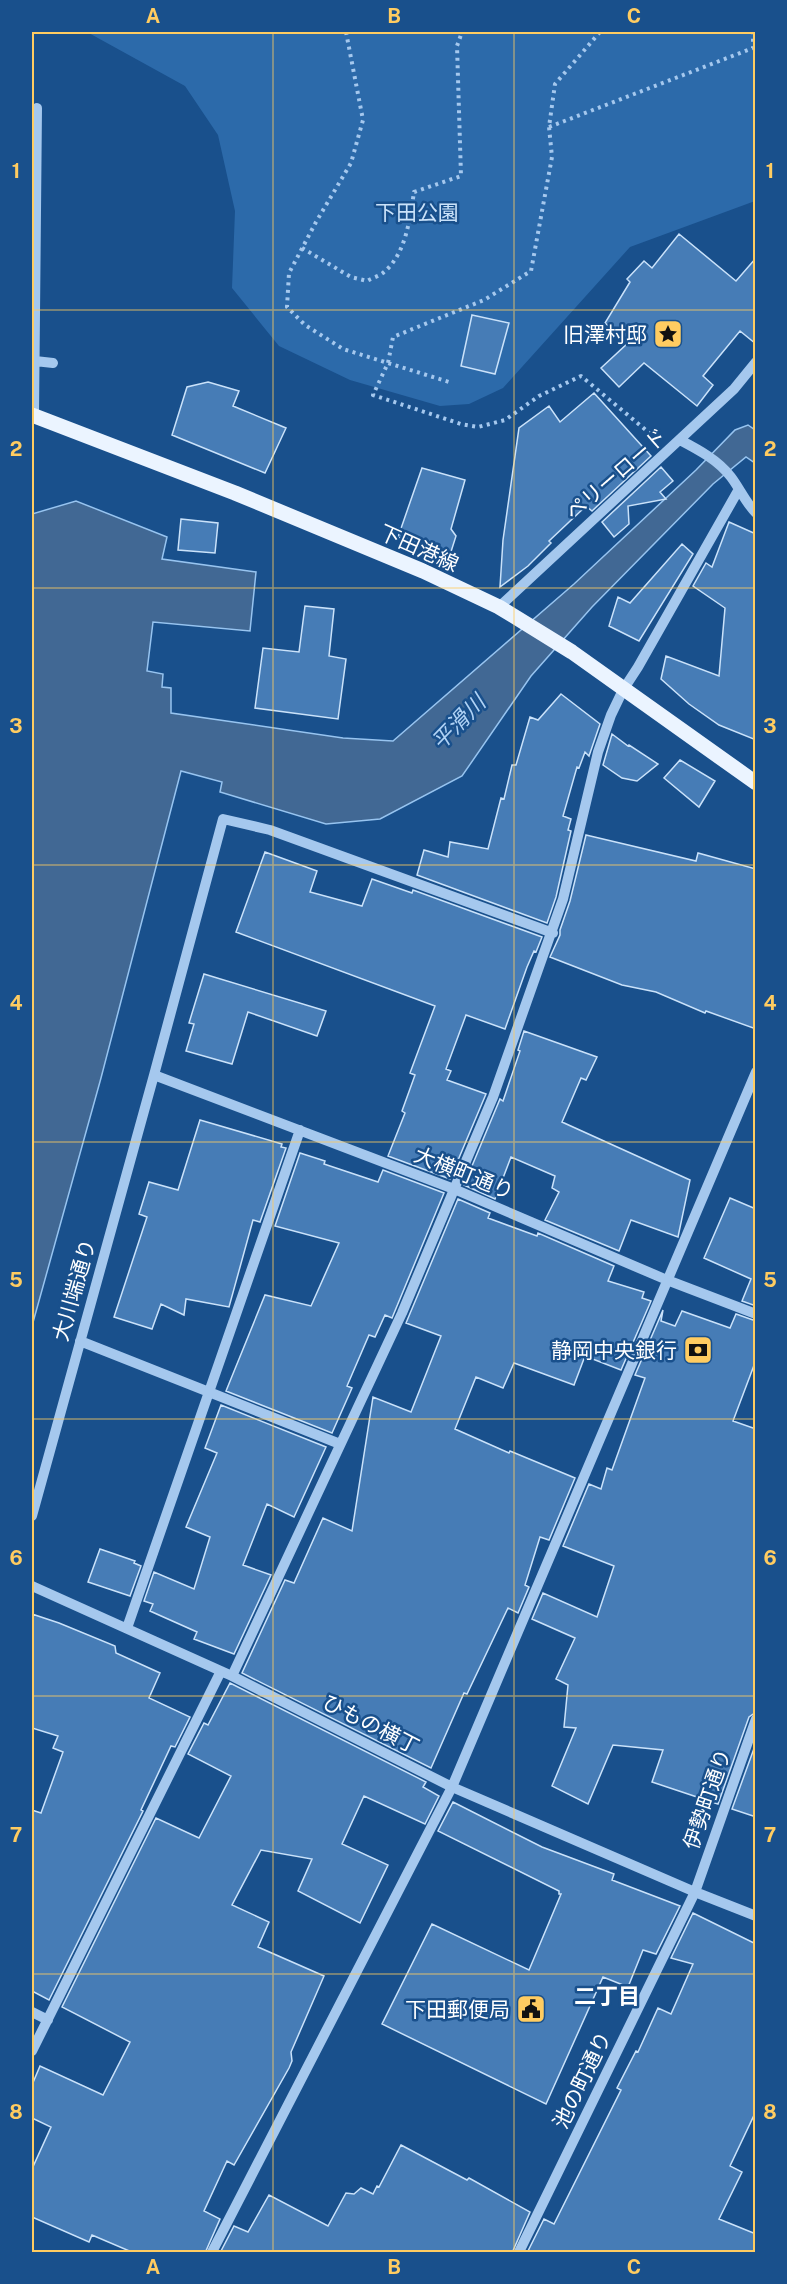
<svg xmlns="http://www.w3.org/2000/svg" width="787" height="2284" font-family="'Public Sans','Noto Sans JP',sans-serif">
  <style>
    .green { fill: #2c6aaa }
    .water { fill: #416894; stroke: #97c4f0; stroke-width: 1.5 }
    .building { fill: #467cb6; stroke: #cae2fa; stroke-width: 1.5 }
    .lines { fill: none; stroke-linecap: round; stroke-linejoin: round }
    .path { stroke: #a5c8ee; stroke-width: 4; stroke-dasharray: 3 4.5; stroke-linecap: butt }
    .minor { stroke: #a5c8ee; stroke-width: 10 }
    .major { stroke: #ebf4ff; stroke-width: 15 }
    .grid { fill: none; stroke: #ffcc61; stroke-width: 1.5; stroke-opacity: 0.55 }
    .labels { text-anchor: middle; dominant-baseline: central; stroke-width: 5; stroke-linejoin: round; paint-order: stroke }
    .park-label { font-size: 21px; fill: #cae2fa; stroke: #19508c }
    .poi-label { font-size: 21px; fill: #fff; stroke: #19508c; text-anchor: end }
    .street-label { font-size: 21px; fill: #fff; stroke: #19508c }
    .water-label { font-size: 22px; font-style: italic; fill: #b0d2f5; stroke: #19508c }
    .neighbourhood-label { font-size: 22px; font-weight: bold; fill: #fff; stroke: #19508c }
    .neatline { fill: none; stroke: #ffcc61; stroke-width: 2 }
    .grid-label { font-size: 20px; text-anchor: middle; font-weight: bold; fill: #ffcc61 }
  </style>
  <rect width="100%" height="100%" fill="#19508c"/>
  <!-- green -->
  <path class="green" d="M87 32H755V201L630 247 503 388 469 404 440 406 350 380 279 346 232 288 235 211 218 135 185 86Z"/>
  <!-- water -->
  <path class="water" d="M748 425 755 430V463L746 457 713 484 592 607 531 676 462 776 380 819 326 824 220 792 222 782 181 771 101 1078 32 1326V514L76 501 167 537 162 559 256 572 250 631 153 622 147 671 163 674 162 687 171 688V713L343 738 393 741 574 584 696 470 735 430Z"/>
  <!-- building -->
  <path class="building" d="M679 234 736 281 756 258V344L740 331 703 376 713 385 697 406 644 363 619 387 601 368 629 342 605 323 630 282 627 279 644 261 652 268Z
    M472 315 509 323 495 374 461 366Z
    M208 382 239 391 233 406 286 428 265 473 172 435 187 387Z
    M594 393 651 456 592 511 586 506 549 541 551 543 528 566 500 587 503 540 519 428 549 406 560 422Z
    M661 467 673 481 660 492 666 499 628 506 629 524 614 537 602 522Z
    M422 468 465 480 451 529 456 536 449 558 398 537Z
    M181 519 218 523 215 553 178 550Z
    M729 522 756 534V740L719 725 689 704 661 679 666 656 719 676 725 608 693 586 706 563 712 567Z
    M682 544 693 554 639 641 609 626 618 597 630 603Z
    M305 606 334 609 329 656 346 659 338 719 255 708 263 648 299 652Z
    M561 694 600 724 589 756 585 752 579 768 577 767 563 816 571 819 568 830 571 831 556 897 547 923 417 875 424 850 448 857 450 842 488 849 501 798 504 799 512 765H516L530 717 538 720Z
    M612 734 628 746 629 745 658 764 637 781 622 778 603 765Z
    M680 760 715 781 699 807 664 778Z
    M586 835 696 861 698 853 756 869V1029L706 1011 705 1013 656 992 622 985 550 957 560 935V930L570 901Z
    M265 852 317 871 310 892 362 906 372 879 412 893 413 890 542 937 536 952 534 951 527 967 505 1029 466 1015 446 1069 451 1071 447 1080 486 1094 450 1179 388 1156 405 1113 402 1111 415 1075 410 1073 435 1006 236 932Z
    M204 974 326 1011 317 1036 248 1012 232 1064 186 1051 194 1024 189 1023Z
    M524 1031 597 1057 586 1080 581 1078 562 1122 690 1180 678 1237 631 1220 619 1251 545 1220 559 1192 552 1188 555 1176 511 1157 495 1199 464 1185 500 1099 503 1101 520 1051 518 1050Z
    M200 1120 282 1144 281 1147 286 1148 260 1222 253 1220 229 1307 186 1299 184 1315 161 1304 152 1329 114 1317 147 1217 139 1214 149 1182 178 1190Z
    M300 1153 325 1161 324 1164 378 1182 383 1170 444 1193 392 1318 385 1315 375 1337 369 1335 347 1386 352 1388 332 1433 226 1391 265 1295 311 1306 339 1243 275 1226Z
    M730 1198 756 1209V1306L742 1301 751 1279 704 1258Z
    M458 1199 490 1213 488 1218 537 1236 538 1233 614 1266 608 1281 644 1292 642 1298 651 1301 621 1370 585 1356 574 1385 514 1363 503 1388 476 1377 455 1429 509 1453 510 1451 575 1478 549 1540 540 1537 525 1585 529 1587 518 1613 508 1608 467 1694 464 1693 431 1768 242 1673 285 1580 294 1583 323 1518 352 1531 373 1397 411 1412 441 1336 406 1323Z
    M663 1310 661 1321 675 1326 682 1311 730 1328 736 1314 756 1321V1360L733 1421 756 1429V1712L749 1717 718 1804 652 1782 663 1750 613 1745 588 1804 552 1786 576 1728 564 1727 568 1685 556 1679 575 1638 532 1619 543 1593 597 1617 614 1566 563 1546 589 1484 601 1489 607 1468 612 1470 645 1378 635 1375Z
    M221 1405 326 1447 294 1517 267 1504 243 1565 271 1575 234 1654 194 1639 197 1632 150 1611 153 1604 144 1601 154 1572 194 1589 210 1537 186 1527 217 1453 205 1448Z
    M100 1549 135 1561 134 1563 141 1566 130 1596 88 1582Z
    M32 1614 59 1623 115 1646 116 1653 160 1673 149 1698 190 1717 175 1747 171 1746 141 1810 143 1811 49 2000 32 1991V1810L41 1813 63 1752 53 1748 58 1736 32 1728Z
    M230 1683 426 1782 423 1787 439 1796 425 1824 364 1796 342 1844 388 1865 360 1923 298 1891 312 1859 261 1850 232 1905 269 1922 258 1947 324 1976 291 2052 292 2061 289 2068 234 2165 227 2161 204 2211 220 2219 205 2253H134L92 2235 89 2242 32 2217V2169L51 2127 32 2118V2085L40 2066 103 2095 130 2042 62 2007 156 1818 199 1838 231 1776 188 1754 204 1723 208 1725Z
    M756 1743V1817L732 1809Z
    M453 1802 542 1847 614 1874 612 1880 680 1906 656 1954 643 1950 628 1987 603 1977 546 2104 382 2024 432 1924 529 1970 561 1894H559V1891L438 1831Z
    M693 1913 756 1944V2111L730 2166 742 2172 719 2219 756 2234V2253H527L544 2219 554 2224 621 2090 617 2088 636 2051 638 2052 658 2008 671 2014 693 1964 671 1958Z
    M401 2145 467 2180 469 2178 530 2212 512 2253H220L234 2226 248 2232 269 2195 328 2226 346 2193 354 2194 361 2188 373 2194 377 2186 379 2187Z"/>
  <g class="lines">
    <!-- path -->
    <path class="path" d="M346 32 363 120 351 163 316 222 289 273 287 307 305 325 343 349 449 382
      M600 32 555 84 549 127 552 157 531 271 484 300 393 337 388 363 373 395 461 424 478 427 505 420 539 396 581 376 653 436
      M549 127 753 48V32
      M302 248 351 277 367 281C372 278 380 276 384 272 406 254 410 218 414 192L461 176 457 46 462 32"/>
    <!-- minor -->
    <path class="minor" d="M35 361 53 363
      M34 416 37 108
      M680 440C699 450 718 460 731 477 740 489 746 503 756 513
      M499 607 734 389 756 362
      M154 1075 454 1189 667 1280 756 1314
      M80 1341 340 1444
      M32 1516 154 1075 223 819 270 830 553 933
      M32 1586 232 1676 452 1787 695 1892 756 1916
      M127 1628 300 1130
      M232 1676 402 1313 493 1097 563 899 598 752 611 715 623 690 638 667 739 489
      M32 2012 48 2020
      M32 2051 221 1671
      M212 2252 452 1787 756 1072
      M519 2252 695 1892 756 1719"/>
    <!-- major -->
    <path class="major" d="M32 415 235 493 423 571 499 607 572 652 756 783"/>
  </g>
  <!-- grid -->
  <path class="grid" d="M273 32V2252M514 32V2252M32 310H756M32 588H756M32 865H756M32 1142H756M32 1419H756M32 1696H756M32 1974H756"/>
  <!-- icons -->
  <defs>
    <g id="sight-square" transform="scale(1.5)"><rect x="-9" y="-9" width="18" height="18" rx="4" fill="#ffcc61" stroke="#19508c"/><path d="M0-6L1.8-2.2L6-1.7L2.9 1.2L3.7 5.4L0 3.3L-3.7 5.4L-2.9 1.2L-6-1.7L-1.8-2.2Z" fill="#111"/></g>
    <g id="bank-square" transform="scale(1.5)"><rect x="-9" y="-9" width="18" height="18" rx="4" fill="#ffcc61" stroke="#19508c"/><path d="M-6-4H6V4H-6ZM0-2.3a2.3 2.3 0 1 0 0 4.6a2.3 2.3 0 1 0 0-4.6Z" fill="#111"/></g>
    <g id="civic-square" transform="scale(1.5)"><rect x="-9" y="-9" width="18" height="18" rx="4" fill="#ffcc61" stroke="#19508c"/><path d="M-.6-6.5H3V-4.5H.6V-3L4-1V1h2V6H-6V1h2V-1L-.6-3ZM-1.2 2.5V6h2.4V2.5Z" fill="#111"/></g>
  </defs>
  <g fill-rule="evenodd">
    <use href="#sight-square" x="668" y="334"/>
    <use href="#bank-square" x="698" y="1350"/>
    <use href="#civic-square" x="531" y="2009"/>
  </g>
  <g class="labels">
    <!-- park labels -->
    <g class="park-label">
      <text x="417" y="212">下田公園</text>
    </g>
    <!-- poi labels -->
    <g class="poi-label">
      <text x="647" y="334">旧澤村邸</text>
      <text x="677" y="1350">静岡中央銀行</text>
      <text x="510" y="2009">下田郵便局</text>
    </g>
    <!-- street labels -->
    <g class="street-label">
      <text transform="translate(616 474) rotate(-41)">ペリーロード</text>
      <text transform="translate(419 548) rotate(24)">下田港線</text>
      <text transform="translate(464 1173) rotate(22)">大横町通り</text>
      <text transform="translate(74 1290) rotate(-74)">大川端通り</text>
      <text transform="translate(371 1724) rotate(27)">ひもの横丁</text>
      <text transform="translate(707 1799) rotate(-71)">伊勢町通り</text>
      <text transform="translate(582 2080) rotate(-64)">池の町通り</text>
    </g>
    <!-- water labels -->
    <g class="water-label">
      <text transform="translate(458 722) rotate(-46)">平滑川</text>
    </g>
    <!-- neighbourhood labels -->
    <g class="neighbourhood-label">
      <text x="607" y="1996">二丁目</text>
    </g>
  </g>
  <!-- border -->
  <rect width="787" height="2284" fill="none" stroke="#19508c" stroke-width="66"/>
  <rect x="33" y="33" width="721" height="2218" class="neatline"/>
  <g class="grid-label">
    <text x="153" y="23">A</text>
    <text x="394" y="23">B</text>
    <text x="634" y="23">C</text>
    <text x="16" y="178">1</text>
    <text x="770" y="178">1</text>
    <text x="16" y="456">2</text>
    <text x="770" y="456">2</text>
    <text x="16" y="733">3</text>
    <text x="770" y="733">3</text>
    <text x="16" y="1010">4</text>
    <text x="770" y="1010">4</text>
    <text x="16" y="1287">5</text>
    <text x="770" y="1287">5</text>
    <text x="16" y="1565">6</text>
    <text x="770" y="1565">6</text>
    <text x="16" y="1842">7</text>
    <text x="770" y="1842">7</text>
    <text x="16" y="2119">8</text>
    <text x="770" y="2119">8</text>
    <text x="153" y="2274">A</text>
    <text x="394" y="2274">B</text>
    <text x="634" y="2274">C</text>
  </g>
</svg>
